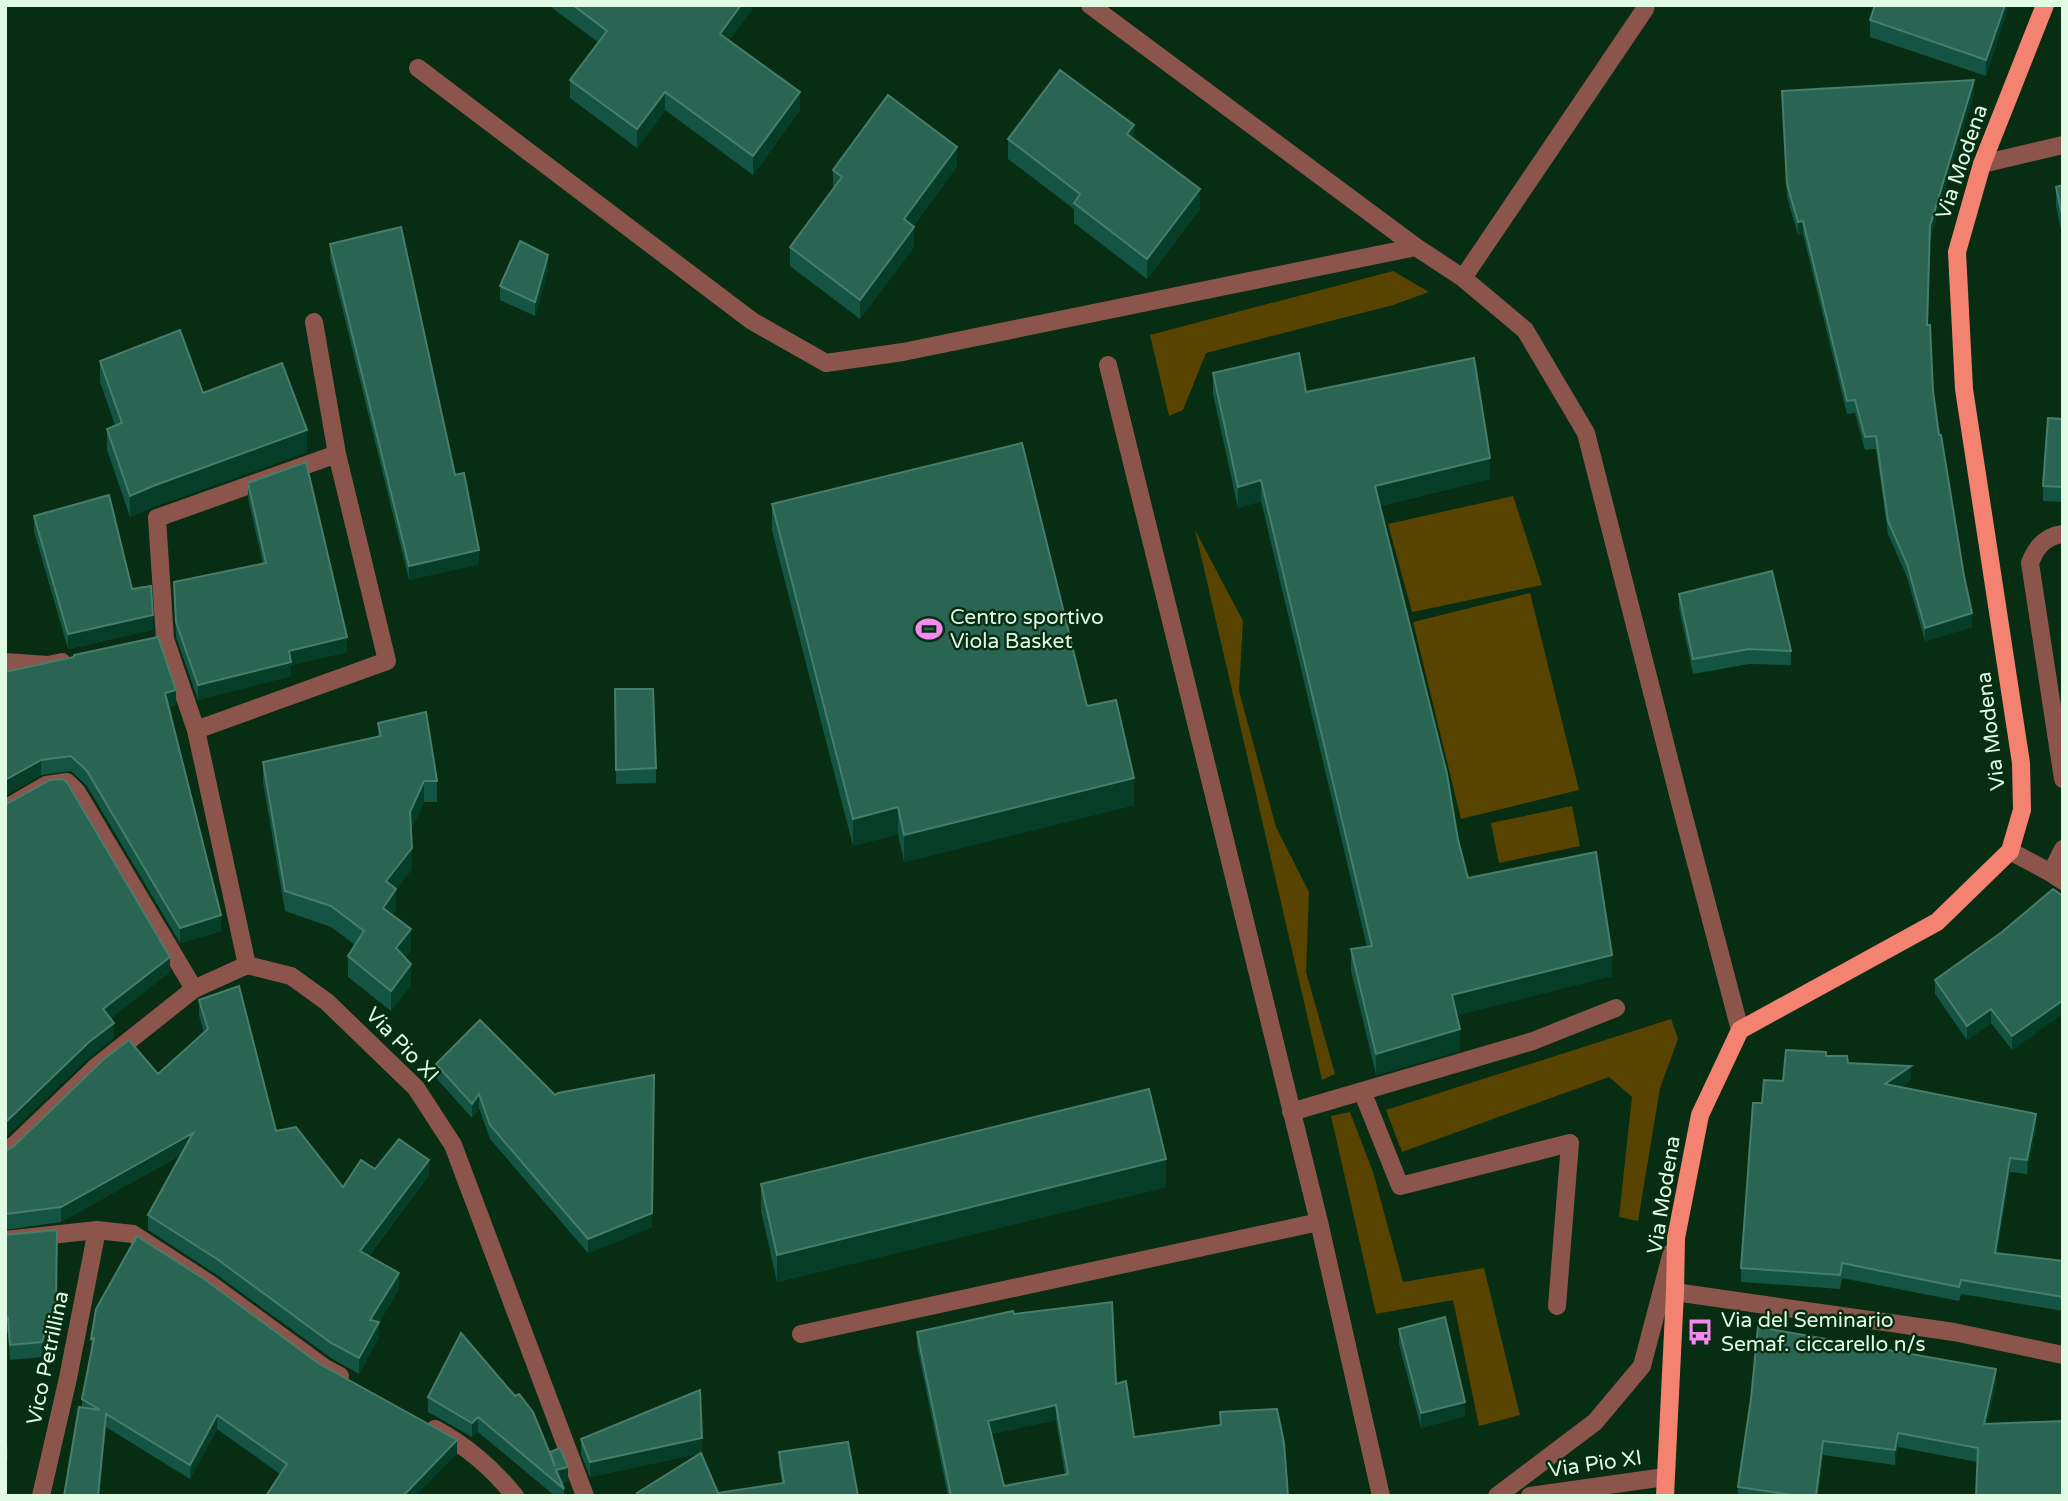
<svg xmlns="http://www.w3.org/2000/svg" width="2068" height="1501" font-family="'Varela Round',sans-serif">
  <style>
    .green { fill: #584400 }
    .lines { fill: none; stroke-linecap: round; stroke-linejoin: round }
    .minor { stroke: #8c554c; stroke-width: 18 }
    .major { stroke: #f48270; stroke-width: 18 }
    .wall { fill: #145442; fill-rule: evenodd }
    .shaded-wall { fill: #063d28 }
    .building { fill: #2a6554; stroke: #477d6a; stroke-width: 2; fill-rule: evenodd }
    .labels { text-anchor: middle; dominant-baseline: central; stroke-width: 5; stroke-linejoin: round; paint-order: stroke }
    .street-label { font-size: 21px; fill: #e0fae4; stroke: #072d13 }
    .poi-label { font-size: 21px; fill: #e0fae4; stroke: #072d13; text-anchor: start }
  </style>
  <rect width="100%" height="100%" fill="#072d13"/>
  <!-- green -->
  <path class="green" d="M1393 271 1429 292 1393 305 1206 353 1183 410 1169 416 1150 335Z
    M1513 496 1542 585 1412 612 1388 524Z
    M1195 530 1243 621 1239 691 1276 827 1309 892 1306 972 1335 1074 1322 1080Z
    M1530 593 1579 790 1461 819 1413 622Z
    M1572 806 1580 846 1499 863 1491 823Z
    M1671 1019 1678 1039 1660 1088 1638 1221 1619 1217 1632 1097 1609 1077 1402 1152 1386 1110Z
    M1350 1112 1373 1172 1403 1282 1484 1268 1520 1415 1479 1426 1453 1300 1376 1314 1331 1116Z"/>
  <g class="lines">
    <!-- minor -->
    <path class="minor" d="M1090 5 1416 247 1463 278 1525 330 1586 433 1680 802 1740 1030
      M418 68 752 321 826 363 903 352 1416 247
      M1982 164 2063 145
      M1463 278 1645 9 1646 5
      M1108 365 1319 1222 1381 1496
      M2063 534C2045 536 2036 547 2030 563L2063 779
      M5 662 48 665 62 662
      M196 730 387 661 337 454 314 322
      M5 809 46 785 67 782 77 792 194 989
      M2010 851 2051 873 2063 881
      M2051 873 2063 849
      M247 965 196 730 165 639 157 518 337 454
      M1362 1091 1400 1186 1570 1143 1557 1306
      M1291 1112 1533 1041 1616 1008
      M5 1154 97 1066 194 989 247 965 291 976 327 1002 416 1088 453 1145 585 1496
      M5 1240 97 1230 133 1234 210 1284 325 1368 340 1376
      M1675 1292 1954 1332 2063 1355
      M801 1334 1319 1222
      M435 1429C468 1447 491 1467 515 1496
      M41 1496 68 1378 97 1230
      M1497 1496 1595 1422 1642 1366 1672 1252
      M1530 1496 1665 1477"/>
    <!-- major -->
    <path class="major" d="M1665 1496 1675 1292 1676 1238 1700 1115 1740 1030 1937 922 2010 851 2022 810 2021 763 1964 389 1957 252 1982 164 2045 5"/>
  </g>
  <!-- wall -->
  <path class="wall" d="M548 5H752V10L729 40 800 110 753 175 665 110 637 148 570 98V80L598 42Z
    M2009 5 1986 76 1870 37V20Z
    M1782 91 1974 93 1930 240 1928 325 1933 391 1939 435 1972 627 1925 641 1907 577 1888 534 1876 449 1865 450 1855 413 1847 414 1803 234 1798 235 1787 197Z
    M1008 139H1134L1200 209 1147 279 1074 223V209L1008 159Z
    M957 166 913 227 914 247 860 319 790 266V247L833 189V170Z
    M2063 185V240L2056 206V187Z
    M330 244 479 564 409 580 330 258Z
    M548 270 535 316 500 300V286Z
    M100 361 203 393 307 452 153 507 130 517 107 450V429L115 425 100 382Z
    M1213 373 1306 392 1490 479 1380 506 1468 878 1612 976 1456 1015 1460 1051 1376 1075 1351 971V949L1367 947 1261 501 1238 508 1213 394Z
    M2063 419V502L2043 501V486Z
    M248 483 347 652 291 665V676L198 700 176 637 174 582 263 564 248 498Z
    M772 504 1087 706 1134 805 904 862 898 834 853 846 772 531Z
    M34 516 153 630 68 649 34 531Z
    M1679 594 1791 651V665L1749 664 1693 674 1679 608Z
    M5 672 176 705 168 707 221 931 180 943 87 786 71 771 41 775 5 796Z
    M615 689 656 768V783L616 784Z
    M378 723 437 781V802H424L411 830 412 869 396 889V909L392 915 411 950 405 958 411 985 391 1011 348 977V956L355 945 331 927 285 911 263 782V762L378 737Z
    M2063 896V1015L2062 1014 2012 1050 1991 1023 1967 1040 1935 994V980Z
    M199 1000 276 1131 343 1187 375 1169 429 1175 369 1256 399 1289 379 1322V1337L359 1374 331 1358 217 1275 148 1230V1215L181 1155 61 1222 5 1230V1149L7 1150 158 1074 204 1033 199 1015Z
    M480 1020 652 1227 588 1253 490 1139 479 1108 472 1118 436 1078V1064Z
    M1826 1056 1911 1080 1901 1087 2036 1128 2027 1174 2010 1172 1997 1253 2063 1261V1311L1961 1294 1959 1301 1842 1278 1840 1289 1741 1282V1268L1762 1103 1783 1081Z
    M761 1184 1166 1187 777 1282 761 1211Z
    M5 1235 56 1316 42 1357 10 1360 8 1333 5 1334Z
    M96 1309 318 1363 457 1454 280 1474 217 1429 190 1479 106 1427 99 1496H64L82 1407V1399L91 1353V1339Z
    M1014 1314 1116 1384 1134 1437 1220 1425V1412L1288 1496H948L917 1346V1332ZM1056 1420 1065 1475 1004 1486 991 1434Z
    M1399 1329 1465 1416 1421 1428 1399 1344Z
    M461 1333 550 1455 568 1482 562 1483 564 1489V1496H555L478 1432 472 1437 428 1412V1397Z
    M1996 1384 1977 1462 1898 1447 1895 1465 1823 1455 1818 1496H1738V1487L1751 1399Z
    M581 1439 702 1453 590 1477 581 1454Z
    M779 1452 858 1496H637V1493H718L782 1483 779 1467Z"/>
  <!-- shaded-wall -->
  <path class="shaded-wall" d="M741 5H752V10L720 52V34Z
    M2005 5H2009V7L1986 76V60Z
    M1974 80V93L1930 240V226Z
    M665 92V110L637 148V129Z
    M800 92V110L753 175V156Z
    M1134 125V145L1127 134Z
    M957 147V166L904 239V219Z
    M1200 189V209L1147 279V259Z
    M1803 221V234L1798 235V222Z
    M914 227V247L860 319V300Z
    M548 255V270L535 316V302Z
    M307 430V452L153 507 130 517V496L153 486Z
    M1490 458V479L1375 507V486Z
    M1261 480V501L1238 508V487Z
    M479 550V564L409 580V566Z
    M1972 613V627L1925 641V628Z
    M153 615V630L68 649V634Z
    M347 637V652L291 665V676L198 700V685L289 651Z
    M176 690V705L165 708V693Z
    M41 760V775L5 796V780Z
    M1134 778V805L904 862V835Z
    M424 781V802L410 833V812Z
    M898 807V834L853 846V819Z
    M412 848V869L396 889V909L383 928V908L386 881Z
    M221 915V931L180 943V928Z
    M411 929V950L396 969V948Z
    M1612 955V976L1452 1017V995Z
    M170 957V972L103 1025V1009Z
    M411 964V985L391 1011V991Z
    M2062 1001V1014L2012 1050V1036Z
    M1991 1009V1023L1967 1040V1026Z
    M114 1023V1038L89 1058 5 1138V1123L89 1042Z
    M1460 1029V1051L1376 1075V1054Z
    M1911 1066V1080L1885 1098V1084Z
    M654 1075 652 1227 588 1253V1239Z
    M479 1094V1108L472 1118V1104Z
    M2036 1114V1128L2027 1174V1160Z
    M193 1133V1148L61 1222V1207Z
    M2010 1158V1172L1995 1267V1253Z
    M1166 1159V1187L777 1282V1255Z
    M429 1160V1175L360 1267V1251Z
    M57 1246 56 1316 42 1357V1342Z
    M399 1273V1289L370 1336V1320Z
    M379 1322V1337L359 1374V1358Z
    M1996 1369V1384L1984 1438V1424Z
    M1465 1402V1416L1421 1428V1413Z
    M1056 1405V1420L988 1435V1421Z
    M106 1414V1427L99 1496H98Z
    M217 1415V1429L190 1479V1465Z
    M478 1417V1432L472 1437V1423Z
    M1898 1433V1447L1895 1465V1450Z
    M702 1438V1453L590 1477V1462Z
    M457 1440V1454L416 1496H403Z
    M1823 1441V1455L1818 1496H1816Z
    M8 1444V1459L5 1468V1452Z
    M568 1467V1482L558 1484 556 1470Z"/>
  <!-- building -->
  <path class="building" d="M573 5H741L720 34 800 92 753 156 665 92 637 129 570 80 607 31Z
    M1875 5H2005L1986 60 1870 20Z
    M1060 70 1134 125 1127 134 1200 189 1147 259 1074 203 1080 194 1008 139Z
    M1974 80 1930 226 1927 325H1930L1933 391 1939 435H1941L1964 576 1972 613 1925 628 1907 564 1888 521 1876 436 1865 437 1855 400 1847 401 1803 221 1798 222 1787 184 1782 91Z
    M888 95 957 147 904 219 914 227 860 300 790 247 842 177 833 170Z
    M2063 185V220L2056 187Z
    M401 227 455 475 464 473 479 550 409 566 330 244Z
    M520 241 548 255 535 302 500 286Z
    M180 330 203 393 282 363 307 430 153 486 130 496 107 429 122 423 100 361Z
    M1299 353 1306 392 1474 358 1490 458 1375 486 1447 774 1458 840 1468 878 1596 852 1612 955 1452 995 1460 1029 1376 1054 1351 949 1372 946 1261 480 1238 487 1213 373Z
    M2048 418 2063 419V487L2043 486Z
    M1022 443 1087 706 1116 700 1134 778 904 835 898 807 853 819 772 504Z
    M306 462 347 637 289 651 291 662 198 685 176 622 174 582 266 563 248 483Z
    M109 495 132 589 151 586 153 615 68 634 34 516Z
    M1772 571 1791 651 1749 649 1693 659 1679 594Z
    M158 637 176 690 165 693 221 915 180 928 87 771 71 756 41 760 5 780V672L74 657V655Z
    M615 689H653L656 768 616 770Z
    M426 712 437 781H424L410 812 412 848 386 881 396 889 383 908 411 929 396 948 411 964 391 991 348 956 364 931 331 906 285 891 263 762 381 736 378 723Z
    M63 779 68 784 170 957 103 1009 114 1023 89 1042 5 1123V805L50 780Z
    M2053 889 2063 896V1001H2062L2012 1036 1991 1009 1967 1026 1935 980 2002 932Z
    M239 986 276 1131 296 1127 343 1187 361 1160 375 1169 399 1139 429 1160 360 1251 399 1273 370 1320 379 1322 359 1358 331 1343 217 1259 148 1215 193 1133 61 1207 5 1214V1149L7 1150 13 1147 104 1059 129 1040 158 1074 208 1029 199 1000Z
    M480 1020 555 1095 558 1093 654 1075 652 1213 588 1239 490 1125 479 1094 472 1104 436 1064Z
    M1786 1050 1826 1052V1056H1847L1848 1063 1911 1066 1885 1084 2036 1114 2027 1160 2010 1158 1995 1253 2063 1261V1297L1961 1280 1959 1287 1842 1263 1840 1275 1741 1268 1753 1103H1762L1764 1080 1783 1081Z
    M1149 1089 1166 1159 777 1255 761 1184Z
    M57 1230 56 1300 42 1342 10 1345 8 1318H5V1235Z
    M137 1236 204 1279 318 1363 457 1440 403 1496H266L287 1464 217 1415 190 1465 106 1414 98 1496H64L79 1407 100 1410 82 1399 94 1338 91 1339 96 1309Z
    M1112 1302 1116 1384 1126 1381 1134 1437 1221 1425 1220 1412 1277 1409 1284 1443 1288 1496H951L917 1332 1013 1311 1014 1314ZM1056 1405 1068 1474 1004 1486 988 1421Z
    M1445 1317 1465 1402 1421 1413 1399 1329Z
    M1758 1327 1996 1369 1984 1424 2063 1421V1496H1976L1978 1448 1898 1433 1895 1450 1823 1441 1816 1496H1798L1738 1487 1751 1399Z
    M461 1333 515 1396 519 1394 533 1412 555 1466 550 1452 560 1448 568 1467 556 1470 564 1489 478 1417 472 1423 428 1397Z
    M700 1390 702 1438 590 1462 581 1439Z
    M848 1442 858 1496H639L637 1493 701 1453 718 1493 784 1483 779 1452Z"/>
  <!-- icons -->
  <defs>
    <g id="stadium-bare" transform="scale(2.1)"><path d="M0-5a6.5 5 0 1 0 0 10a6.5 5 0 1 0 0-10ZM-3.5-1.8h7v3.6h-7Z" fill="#f689ed" stroke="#072d13" stroke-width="2.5" paint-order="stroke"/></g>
    <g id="bus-bare" transform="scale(2.1)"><path d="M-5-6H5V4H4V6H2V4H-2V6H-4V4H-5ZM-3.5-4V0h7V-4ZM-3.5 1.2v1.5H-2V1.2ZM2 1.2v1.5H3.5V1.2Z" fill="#f689ed" stroke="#072d13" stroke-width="2.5" paint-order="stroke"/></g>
  </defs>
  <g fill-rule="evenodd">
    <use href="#stadium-bare" x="929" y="629"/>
    <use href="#bus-bare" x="1700" y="1332"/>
  </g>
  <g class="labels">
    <!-- street labels -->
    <g class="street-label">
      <text transform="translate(1962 162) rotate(-71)">Via Modena</text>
      <text transform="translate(1991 731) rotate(-97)">Via Modena</text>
      <text transform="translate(402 1045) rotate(46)">Via Pio XI</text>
      <text transform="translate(1664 1195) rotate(-81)">Via Modena</text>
      <text transform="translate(48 1358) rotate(-78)">Vico Petrillina</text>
      <text transform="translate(1595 1464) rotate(-8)">Via Pio XI</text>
    </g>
    <!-- poi labels -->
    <g class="poi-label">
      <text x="950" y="617">Centro sportivo<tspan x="950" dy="24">Viola Basket</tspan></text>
      <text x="1721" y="1320">Via del Seminario<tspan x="1721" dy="24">Semaf. ciccarello n/s</tspan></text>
    </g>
  </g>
  <!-- border -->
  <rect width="2068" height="1501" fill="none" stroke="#e0fae4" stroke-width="14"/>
</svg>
